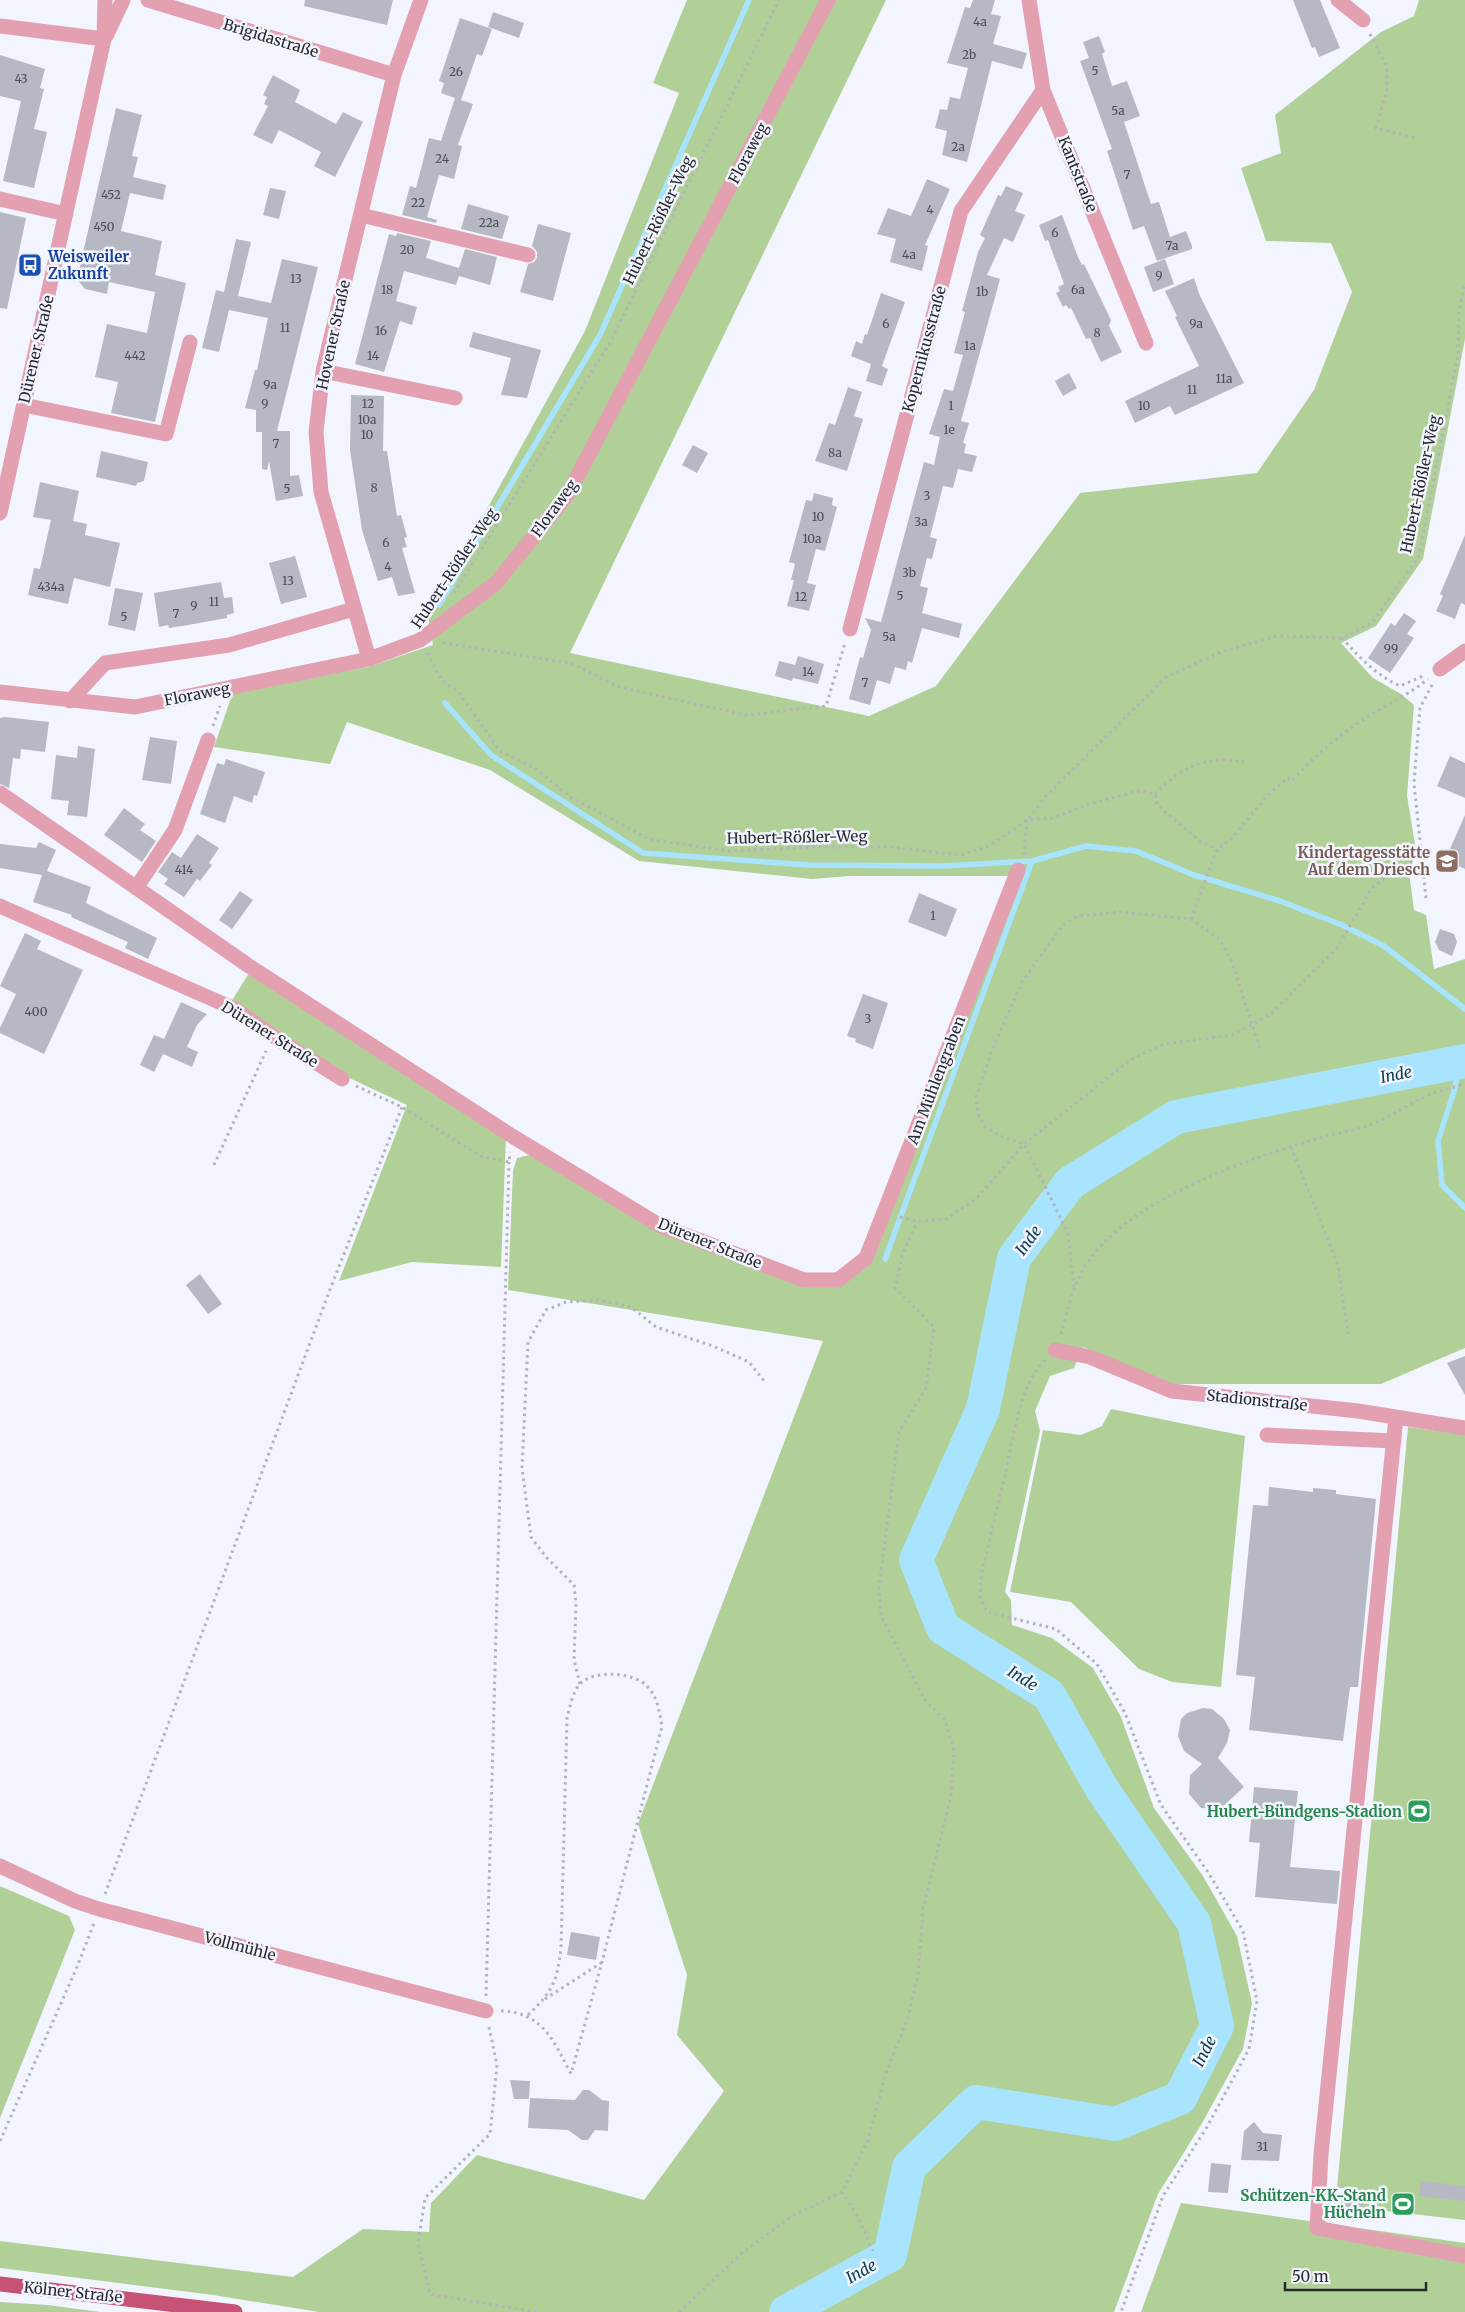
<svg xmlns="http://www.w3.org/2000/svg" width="1465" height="2312" font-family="Merriweather,serif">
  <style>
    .green { fill: #b1d098 }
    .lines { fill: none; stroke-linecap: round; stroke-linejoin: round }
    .stream { stroke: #a8e4fe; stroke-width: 5.5 }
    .river { stroke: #a8e4fe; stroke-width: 34 }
    .building { fill: #b6b8c4 }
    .path { stroke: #b2b3bb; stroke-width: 3; stroke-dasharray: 2.5 4; stroke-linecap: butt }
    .minor { stroke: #e2a0b0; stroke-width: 15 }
    .major { stroke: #c65276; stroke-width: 15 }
    .labels { text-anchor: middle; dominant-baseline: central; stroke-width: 5; stroke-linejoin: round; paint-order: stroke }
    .number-label { font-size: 12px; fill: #4c4d54 }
    .street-label { font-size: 15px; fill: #29292e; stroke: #f3f5fe }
    .transit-label { font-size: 15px; font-weight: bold; fill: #164399; stroke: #f3f5fe; text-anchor: start }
    .education-label { font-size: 15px; font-weight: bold; fill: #785e54; stroke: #f3f5fe; text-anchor: end }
    .leisure-label { font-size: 15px; font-weight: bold; fill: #27864d; stroke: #f3f5fe; text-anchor: end }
    .water-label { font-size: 16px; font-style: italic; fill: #0f4152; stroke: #f3f5fe }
  </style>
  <rect width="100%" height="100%" fill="#f3f5fe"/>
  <!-- green -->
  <path class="green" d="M687 0H886L570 653 869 716 936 686 1080 493 1257 473 1314 390 1352 292 1331 243 1266 241 1241 168 1281 153 1275 115 1381 32 1414 16 1419 0H1465V339L1423 559 1376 626 1341 643 1373 678 1401 694 1414 705 1407 796 1416 850 1409 872 1414 910 1426 915 1434 969 1465 959V1348L1381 1384H1173L1083 1347 1074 1368 1050 1376 1035 1411 1040 1431 1005 1592 1011 1600 1012 1625 1052 1638 1093 1668 1121 1717 1154 1808 1203 1876 1237 1936 1252 2003 1243 2049 1201 2125 1158 2194 1114 2312H319L213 2295 0 2268V2241L293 2277 363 2229 429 2232 431 2203 477 2155 644 2200 724 2091 677 2035 687 1975 638 1824 823 1341 508 1290 513 1171 517 1158 534 1154 656 1229 804 1283 870 1261 1009 876H849L812 879 639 861 490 770 347 722 330 764 214 747 233 692 368 667 433 645 428 616 585 331 679 93 653 83Z
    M249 973 506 1137 501 1267 412 1262 339 1281 407 1105 345 1076 231 1002Z
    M1111 1409 1245 1436 1221 1687 1172 1682 1139 1669 1071 1602 1010 1592 1043 1430 1081 1435 1102 1426Z
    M1408 1427 1465 1435V2220L1341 2206 1343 2188H1337Z
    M0 1886 69 1916 75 1930 0 2118Z
    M1181 2203 1465 2243V2312H1141Z
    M0 2302 48 2305 100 2312H0Z"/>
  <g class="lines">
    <!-- stream -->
    <path class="stream" d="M439 605 600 335 749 0
      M445 703 491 755 643 853 808 865 944 866 1032 861
      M1459 1064 1455 1088 1438 1141 1442 1185 1465 1208
      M885 1259 1032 861 1086 846 1136 851 1194 875 1280 901 1342 925 1384 946 1465 1009"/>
    <!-- river -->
    <path class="river" d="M786 2312 890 2255 909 2167 976 2102 1115 2124 1180 2098 1217 2026 1194 1923 1102 1789 1049 1695 943 1628 916 1560 983 1409 1014 1258 1070 1183 1176 1117 1465 1061"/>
  </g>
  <!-- building -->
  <path class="building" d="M305 0H393L387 25 304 6Z
    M973 0H995L991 14 1001 16 993 44 1027 53 1022 69 992 61 967 162 942 155 947 131 935 128 940 109 947 110 950 97 960 99 968 68 947 63 965 7 970 8Z
    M1293 0H1320L1340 48 1319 57 1315 47 1312 48Z
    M493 12 524 23 519 38 488 27Z
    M460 18 492 29 482 56 477 54 461 100 473 104 458 145 462 146 454 179 439 175 427 217 437 220 436 223 402 215 410 186 416 188 429 138 441 141 455 98 441 93 444 83 439 81Z
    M1099 36 1105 52 1102 54 1112 86 1127 81 1140 116 1124 122 1151 204 1159 202 1170 237 1186 231 1192 246V249L1157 261 1144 226 1133 230 1107 151 1112 149 1080 61 1089 58 1083 42Z
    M0 55 45 69 40 88 44 89 34 129 47 132 34 188 3 181 21 101 0 96Z
    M273 75 300 90 295 102 336 124 343 112 363 122 335 177 314 166 321 152 279 130 272 144 253 135 268 106 264 104 267 97 263 95Z
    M116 108 142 115 132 156 138 157 133 177 166 185 163 200 130 193 121 231 162 241 155 275 186 283 155 422 111 413 118 382 95 377 107 324 147 333 155 292 109 282 107 294 85 289 77 279Z
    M927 179 950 189 925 245 928 246 922 271 890 262 896 239 877 234 888 208 911 216Z
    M1006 186 1023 193 1015 211 1025 215 1013 242 1004 238 987 275 1000 279 961 421 969 423 963 443 966 444 964 453 977 456 972 472 958 469 953 488 943 486 930 537 937 539 932 559 927 558 920 586 928 588 922 613 962 624 959 638 922 628 912 663 908 661 906 670 895 667 890 684 877 680 870 705 849 699 860 657 863 658 871 630 865 618 881 622 924 462 934 465 940 437 929 434 944 389 953 391 963 355 954 353 965 312 962 311 978 252 985 238 980 235 998 195 1001 196Z
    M270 188 286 191 279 219 263 215Z
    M468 204 509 216 502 239 461 229Z
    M0 212 26 218 7 309 0 308Z
    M1062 215 1078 257 1082 265 1084 264 1111 320 1109 326 1122 352 1101 362 1090 338 1086 339 1071 308 1069 309 1066 305 1063 307 1056 293 1060 291 1058 287 1064 284 1048 240 1045 241 1039 225Z
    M538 224 571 233 553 301 520 292 528 264 534 262 537 258V252L532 246Z
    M397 233 431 241 426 258 459 268 465 249 497 257 490 285 459 276 456 285 404 271 396 301 417 307 412 325 400 321 384 372 355 364 389 234 396 236Z
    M236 239 251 242 238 296 271 303 282 259 318 267 277 431H290V476L299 475 303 496 276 501 269 461 267 470 262 469V432H256V410L245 408 255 370H257L268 318 229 310 219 352 202 348 216 290 224 292Z
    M1165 259 1174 284 1153 292 1144 267Z
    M1194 278 1200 296 1244 383 1175 415 1170 406 1135 423 1125 401 1199 366 1175 317 1177 316 1165 291Z
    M881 293 905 302 882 366 888 369 882 386 866 381 871 364 851 356 856 341 862 344 865 334 867 335Z
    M473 332 541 350 527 398 501 395 511 358 469 347Z
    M1069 373 1077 388 1063 396 1055 381Z
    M848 387 862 392 854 416 863 419 847 471 815 461 829 423 835 425Z
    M351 395 384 396 383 451H387L397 516 401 515 407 537 404 538 407 547 402 548 415 593 398 596 392 577 378 581 362 530 350 450Z
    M693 445 708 453 697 473 682 465Z
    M101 451 148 462 144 481 137 483 136 486 96 477Z
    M40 482 79 491 73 521 87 524 85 535 120 543 110 587 74 578 68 604 28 595 34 568 40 569 51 520 33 517Z
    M814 493 833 498 832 505 837 507 825 551 816 549 807 583 816 585 809 611 787 606 794 580H791L795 564 789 562 806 500 812 501Z
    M1465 535V605L1461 603 1455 619 1436 611 1443 596 1440 594Z
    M295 556 307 597 281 604 269 563Z
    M221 582 224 598 232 597 234 613 227 615V618L188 625 169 628 168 625 159 627 154 593Z
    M115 588 143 593 135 631 108 625Z
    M1404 613 1416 621 1407 634 1414 638 1390 673 1368 658 1391 623 1395 626Z
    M798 656 824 664 818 684 793 678 792 681 775 676 779 661 795 665Z
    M5 717 49 722 45 752 21 749 20 759 13 758 9 788 0 784V718Z
    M150 737 177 741 171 784 142 780Z
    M78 746 95 749 87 817 67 815 69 801 51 799 56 755 77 758Z
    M1450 756 1465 763V798L1437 786Z
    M226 759 265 772 257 796 254 795 252 803 234 796 225 823 200 814 217 763 224 765Z
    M124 808 145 824 140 830 156 841 142 862 104 835Z
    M1465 815V869L1445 860Z
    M197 834 219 848 209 863 212 865 200 881 197 879 184 897 164 884 168 879 158 872 172 852 181 858Z
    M39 842 56 850 47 871 91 887 86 903 157 938 148 959 125 948 128 942 71 917 72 915 33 902 42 875 0 868V844L36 848Z
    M240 891 253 900 232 929 219 920Z
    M919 893 957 909 946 937 908 922Z
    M1440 929 1454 934 1457 942 1452 956 1439 950 1435 942Z
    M25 933 41 941 37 949 83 970 44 1054 0 1033V1028L16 994 0 986Z
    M863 994 888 1003 873 1049 855 1042 856 1039 847 1036Z
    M181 1002 207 1014 197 1025 187 1047 198 1052 192 1067 163 1054 154 1072 140 1065 154 1035 164 1039Z
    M200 1274 222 1304 208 1314 186 1285Z
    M1465 1356V1395L1447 1363Z
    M1269 1487 1313 1492V1488L1336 1490V1494L1376 1499 1358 1687H1350L1343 1741 1249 1730 1255 1677 1236 1675 1253 1505 1268 1506Z
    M1203 1708 1212 1709 1224 1719 1230 1730 1227 1743 1218 1758 1244 1787 1220 1809 1201 1808 1189 1794 1190 1775 1202 1764 1184 1751 1178 1736 1181 1719 1187 1713Z
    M1254 1787 1298 1791 1290 1867 1340 1871 1337 1904 1255 1897 1260 1843 1249 1842Z
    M571 1932 600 1937 596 1960 567 1955Z
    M510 2080 530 2081 529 2099H514Z
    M583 2090H589L602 2100 609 2101 608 2131 595 2130 588 2140H582L568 2130 528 2128 530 2098 575 2100Z
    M1254 2122 1263 2133 1282 2135 1279 2161 1241 2160 1244 2131Z
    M1211 2163 1231 2165 1228 2193 1208 2192Z
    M1421 2181 1465 2186V2201L1419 2196Z
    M1343 2188 1365 2190 1362 2209 1341 2206Z"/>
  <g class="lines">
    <!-- path -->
    <path class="path" d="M1370 34 1387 67V90L1376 128 1416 138
      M454 593 611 341 779 0
      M1342 638C1359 657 1376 675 1400 686L1425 675
      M443 643 571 663 619 687 746 715 826 706 845 643
      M427 653 442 680 459 693 500 751 536 769 570 797 649 839 729 851 811 847H891L961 855 989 846 1027 820 1047 795 1166 677 1221 652 1277 636 1342 638 1372 623 1419 556 1458 355 1459 311 1465 283
      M213 726 220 706
      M1155 794C1182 767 1205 755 1244 762
      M1024 855 1027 820 1053 818 1087 805 1137 791 1155 794 1157 805 1201 842 1217 849
      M1426 898 1414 783 1420 708 1433 683
      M1191 919 1217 849 1232 838 1268 795 1288 778 1292 781C1315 754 1348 728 1379 710 1396 700 1412 692 1428 679
      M356 1086 402 1107 480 1156 509 1162 510 1152
      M1291 1147 1338 1265 1348 1334
      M214 1165 266 1051
      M900 1217 917 1221 946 1219 977 1198 1024 1144 1130 1060 1164 1044 1232 1035 1271 1014 1337 948 1372 888 1386 877 1422 855
      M1074 1287 1068 1233 1024 1144 1000 1136 985 1126 978 1114 976 1097 992 1050 1022 982 1062 926 1078 916 1120 912 1191 919 1220 940 1232 962 1260 1049
      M1061 1334C1067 1312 1072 1289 1083 1270 1122 1200 1254 1156 1327 1136 1340 1132 1352 1131 1364 1127 1387 1120 1407 1104 1429 1095 1440 1090 1453 1088 1465 1084
      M1045 1360C1019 1385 1013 1441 1005 1475 997 1509 989 1543 981 1576L980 1596 987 1612 1056 1629 1097 1664 1125 1713 1161 1805 1208 1872 1243 1931 1257 2001 1249 2049 1207 2127 1163 2196 1121 2312
      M580 1684 574 1660 576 1604 574 1585 546 1557 531 1537 522 1468 528 1342 546 1310 566 1302 598 1300 631 1307 656 1327 713 1346 749 1362 764 1381
      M105 1894 329 1292 402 1107
      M486 1996 509 1162
      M545 1999 601 1963
      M501 2011C543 2012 554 2042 571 2074
      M528 2015C553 1991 557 1982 561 1948L567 1718C570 1707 572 1694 579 1685 592 1669 633 1672 647 1686 658 1697 659 1712 662 1726L602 1962 571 2074
      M489 2027 497 2065 490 2134 425 2198 418 2244 430 2294 537 2312
      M0 2141 77 1967 94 1923
      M842 2192 858 2217 873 2251
      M679 2312 742 2253 792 2216 842 2192 868 2140 885 2076 908 2017 918 1975 923 1909 951 1796 954 1752 945 1720 925 1700 881 1616 879 1588 899 1432 926 1388 934 1327 895 1288 902 1256 917 1221"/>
    <!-- minor -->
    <path class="minor" d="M148 0 394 75
      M1029 0 1043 90 1146 343
      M1338 0 1363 20
      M0 26 104 39
      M106 36 123 0
      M0 199 66 214
      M361 215 528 255
      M323 371 455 398
      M24 405 166 434 190 342
      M0 513 104 39 105 0
      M850 629 961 211 1043 90
      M369 659 321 492 316 432 323 371 394 75 421 0
      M1440 669 1465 651
      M0 692 135 707 369 659 420 640 496 583 568 494 828 0
      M70 701 105 663 229 645 354 609
      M0 793 249 966 512 1136 659 1225 804 1280H838L866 1258 1018 870
      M136 888 175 830 208 740
      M0 906 235 1009 273 1036 342 1079
      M1055 1350 1090 1357 1172 1391 1358 1411 1465 1428
      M1396 1417 1321 2154 1317 2228 1465 2256
      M1267 1435 1394 1441
      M0 1866 75 1901 99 1909 486 2011"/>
    <!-- major -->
    <path class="major" d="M0 2284 235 2312"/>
  </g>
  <!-- icons -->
  <defs>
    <g id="bus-square" transform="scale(1.25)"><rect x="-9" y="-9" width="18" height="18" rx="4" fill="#1a4fb4" stroke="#f3f5fe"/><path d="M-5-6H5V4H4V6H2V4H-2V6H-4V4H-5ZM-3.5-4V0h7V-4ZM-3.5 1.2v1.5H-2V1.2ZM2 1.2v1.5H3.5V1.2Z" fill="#fff"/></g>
    <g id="school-square" transform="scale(1.25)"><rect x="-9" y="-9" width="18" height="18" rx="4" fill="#8d6e63" stroke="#f3f5fe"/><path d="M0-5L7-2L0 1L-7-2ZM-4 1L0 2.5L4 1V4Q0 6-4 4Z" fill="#fff"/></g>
    <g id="stadium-square" transform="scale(1.25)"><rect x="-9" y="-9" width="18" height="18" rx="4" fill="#2e9e5b" stroke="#f3f5fe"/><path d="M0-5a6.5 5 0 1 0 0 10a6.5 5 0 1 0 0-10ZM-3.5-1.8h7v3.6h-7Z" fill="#fff"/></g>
  </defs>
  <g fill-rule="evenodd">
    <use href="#bus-square" x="30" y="265"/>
    <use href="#school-square" x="1447" y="861"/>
    <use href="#stadium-square" x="1419" y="1811"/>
    <use href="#stadium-square" x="1403" y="2204"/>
  </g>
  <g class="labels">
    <!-- number labels -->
    <g class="number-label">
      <text x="980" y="21">4a</text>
      <text x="969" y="54">2b</text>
      <text x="1095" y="70">5</text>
      <text x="456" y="71">26</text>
      <text x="21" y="78">43</text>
      <text x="1118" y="110">5a</text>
      <text x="958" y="146">2a</text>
      <text x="442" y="158">24</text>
      <text x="1127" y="174">7</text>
      <text x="111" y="194">452</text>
      <text x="418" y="202">22</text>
      <text x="930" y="209">4</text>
      <text x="489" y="222">22a</text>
      <text x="104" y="226">450</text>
      <text x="1055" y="232">6</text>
      <text x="1172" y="245">7a</text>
      <text x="407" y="249">20</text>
      <text x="909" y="254">4a</text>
      <text x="1159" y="275">9</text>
      <text x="296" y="278">13</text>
      <text x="387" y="289">18</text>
      <text x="1078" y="289">6a</text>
      <text x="982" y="291">1b</text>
      <text x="886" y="323">6</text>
      <text x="1196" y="323">9a</text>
      <text x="285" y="327">11</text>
      <text x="381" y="330">16</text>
      <text x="1097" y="332">8</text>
      <text x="970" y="345">1a</text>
      <text x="135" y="355">442</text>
      <text x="373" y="355">14</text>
      <text x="1224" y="378">11a</text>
      <text x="270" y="384">9a</text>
      <text x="1192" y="389">11</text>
      <text x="265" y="403">9</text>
      <text x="368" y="403">12</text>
      <text x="951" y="405">1</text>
      <text x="1144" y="405">10</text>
      <text x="367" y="419">10a</text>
      <text x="949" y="429">1e</text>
      <text x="367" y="434">10</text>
      <text x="276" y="443">7</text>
      <text x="835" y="452">8a</text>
      <text x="374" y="487">8</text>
      <text x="287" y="488">5</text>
      <text x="927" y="495">3</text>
      <text x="818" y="516">10</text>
      <text x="921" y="521">3a</text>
      <text x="812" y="538">10a</text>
      <text x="386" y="542">6</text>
      <text x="388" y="566">4</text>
      <text x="909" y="572">3b</text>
      <text x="288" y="580">13</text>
      <text x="51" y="586">434a</text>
      <text x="900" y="595">5</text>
      <text x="801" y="596">12</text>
      <text x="214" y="601">11</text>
      <text x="194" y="605">9</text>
      <text x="176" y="613">7</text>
      <text x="124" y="616">5</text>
      <text x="889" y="636">5a</text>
      <text x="1391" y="648">99</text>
      <text x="808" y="671">14</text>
      <text x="865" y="682">7</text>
      <text x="184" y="869">414</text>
      <text x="933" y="915">1</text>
      <text x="36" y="1011">400</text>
      <text x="868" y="1018">3</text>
      <text x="1262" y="2146">31</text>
    </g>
    <!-- street labels -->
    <g class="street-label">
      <text transform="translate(271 38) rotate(17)">Brigidastraße</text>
      <text transform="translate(748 153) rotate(-62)">Floraweg</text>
      <text transform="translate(1078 174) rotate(68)">Kantstraße</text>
      <text transform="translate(658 220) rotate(-64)">Hubert-Rößler-Weg</text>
      <text transform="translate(333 335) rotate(-78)">Hovener Straße</text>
      <text transform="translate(36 349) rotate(-77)">Dürener Straße</text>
      <text transform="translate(924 349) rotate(-75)">Kopernikusstraße</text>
      <text transform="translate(1420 484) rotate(-78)">Hubert-Rößler-Weg</text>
      <text transform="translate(554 508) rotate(-54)">Floraweg</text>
      <text transform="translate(454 568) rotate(-56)">Hubert-Rößler-Weg</text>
      <text transform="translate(197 694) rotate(-11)">Floraweg</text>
      <text transform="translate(797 837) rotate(-1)">Hubert-Rößler-Weg</text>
      <text transform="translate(270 1034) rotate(32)">Dürener Straße</text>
      <text transform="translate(936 1080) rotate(-69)">Am Mühlengraben</text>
      <text transform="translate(710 1243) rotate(22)">Dürener Straße</text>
      <text transform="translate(1257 1400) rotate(6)">Stadionstraße</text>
      <text transform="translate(240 1946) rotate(15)">Vollmühle</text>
      <text transform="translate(73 2292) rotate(6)">Kölner Straße</text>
    </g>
    <!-- transit labels -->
    <g class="transit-label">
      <text x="48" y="256">Weisweiler<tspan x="48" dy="17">Zukunft</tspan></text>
    </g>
    <!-- education labels -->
    <g class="education-label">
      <text x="1430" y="852">Kindertagesstätte<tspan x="1430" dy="17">Auf dem Driesch</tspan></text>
    </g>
    <!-- leisure labels -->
    <g class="leisure-label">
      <text x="1402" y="1811">Hubert-Bündgens-Stadion</text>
      <text x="1386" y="2195">Schützen-KK-Stand<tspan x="1386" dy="17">Hücheln</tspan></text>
    </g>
    <!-- water labels -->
    <g class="water-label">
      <text transform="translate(1396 1074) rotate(-11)">Inde</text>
      <text transform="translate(1028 1240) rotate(-54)">Inde</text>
      <text transform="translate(1023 1678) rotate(32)">Inde</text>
      <text transform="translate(1204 2051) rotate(-63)">Inde</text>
      <text transform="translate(861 2271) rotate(-29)">Inde</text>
    </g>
  </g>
  <!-- scale -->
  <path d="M1285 2282v8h141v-8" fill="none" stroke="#29292e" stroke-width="2.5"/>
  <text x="1292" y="2282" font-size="15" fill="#29292e" stroke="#f3f5fe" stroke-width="4" paint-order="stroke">50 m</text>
</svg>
